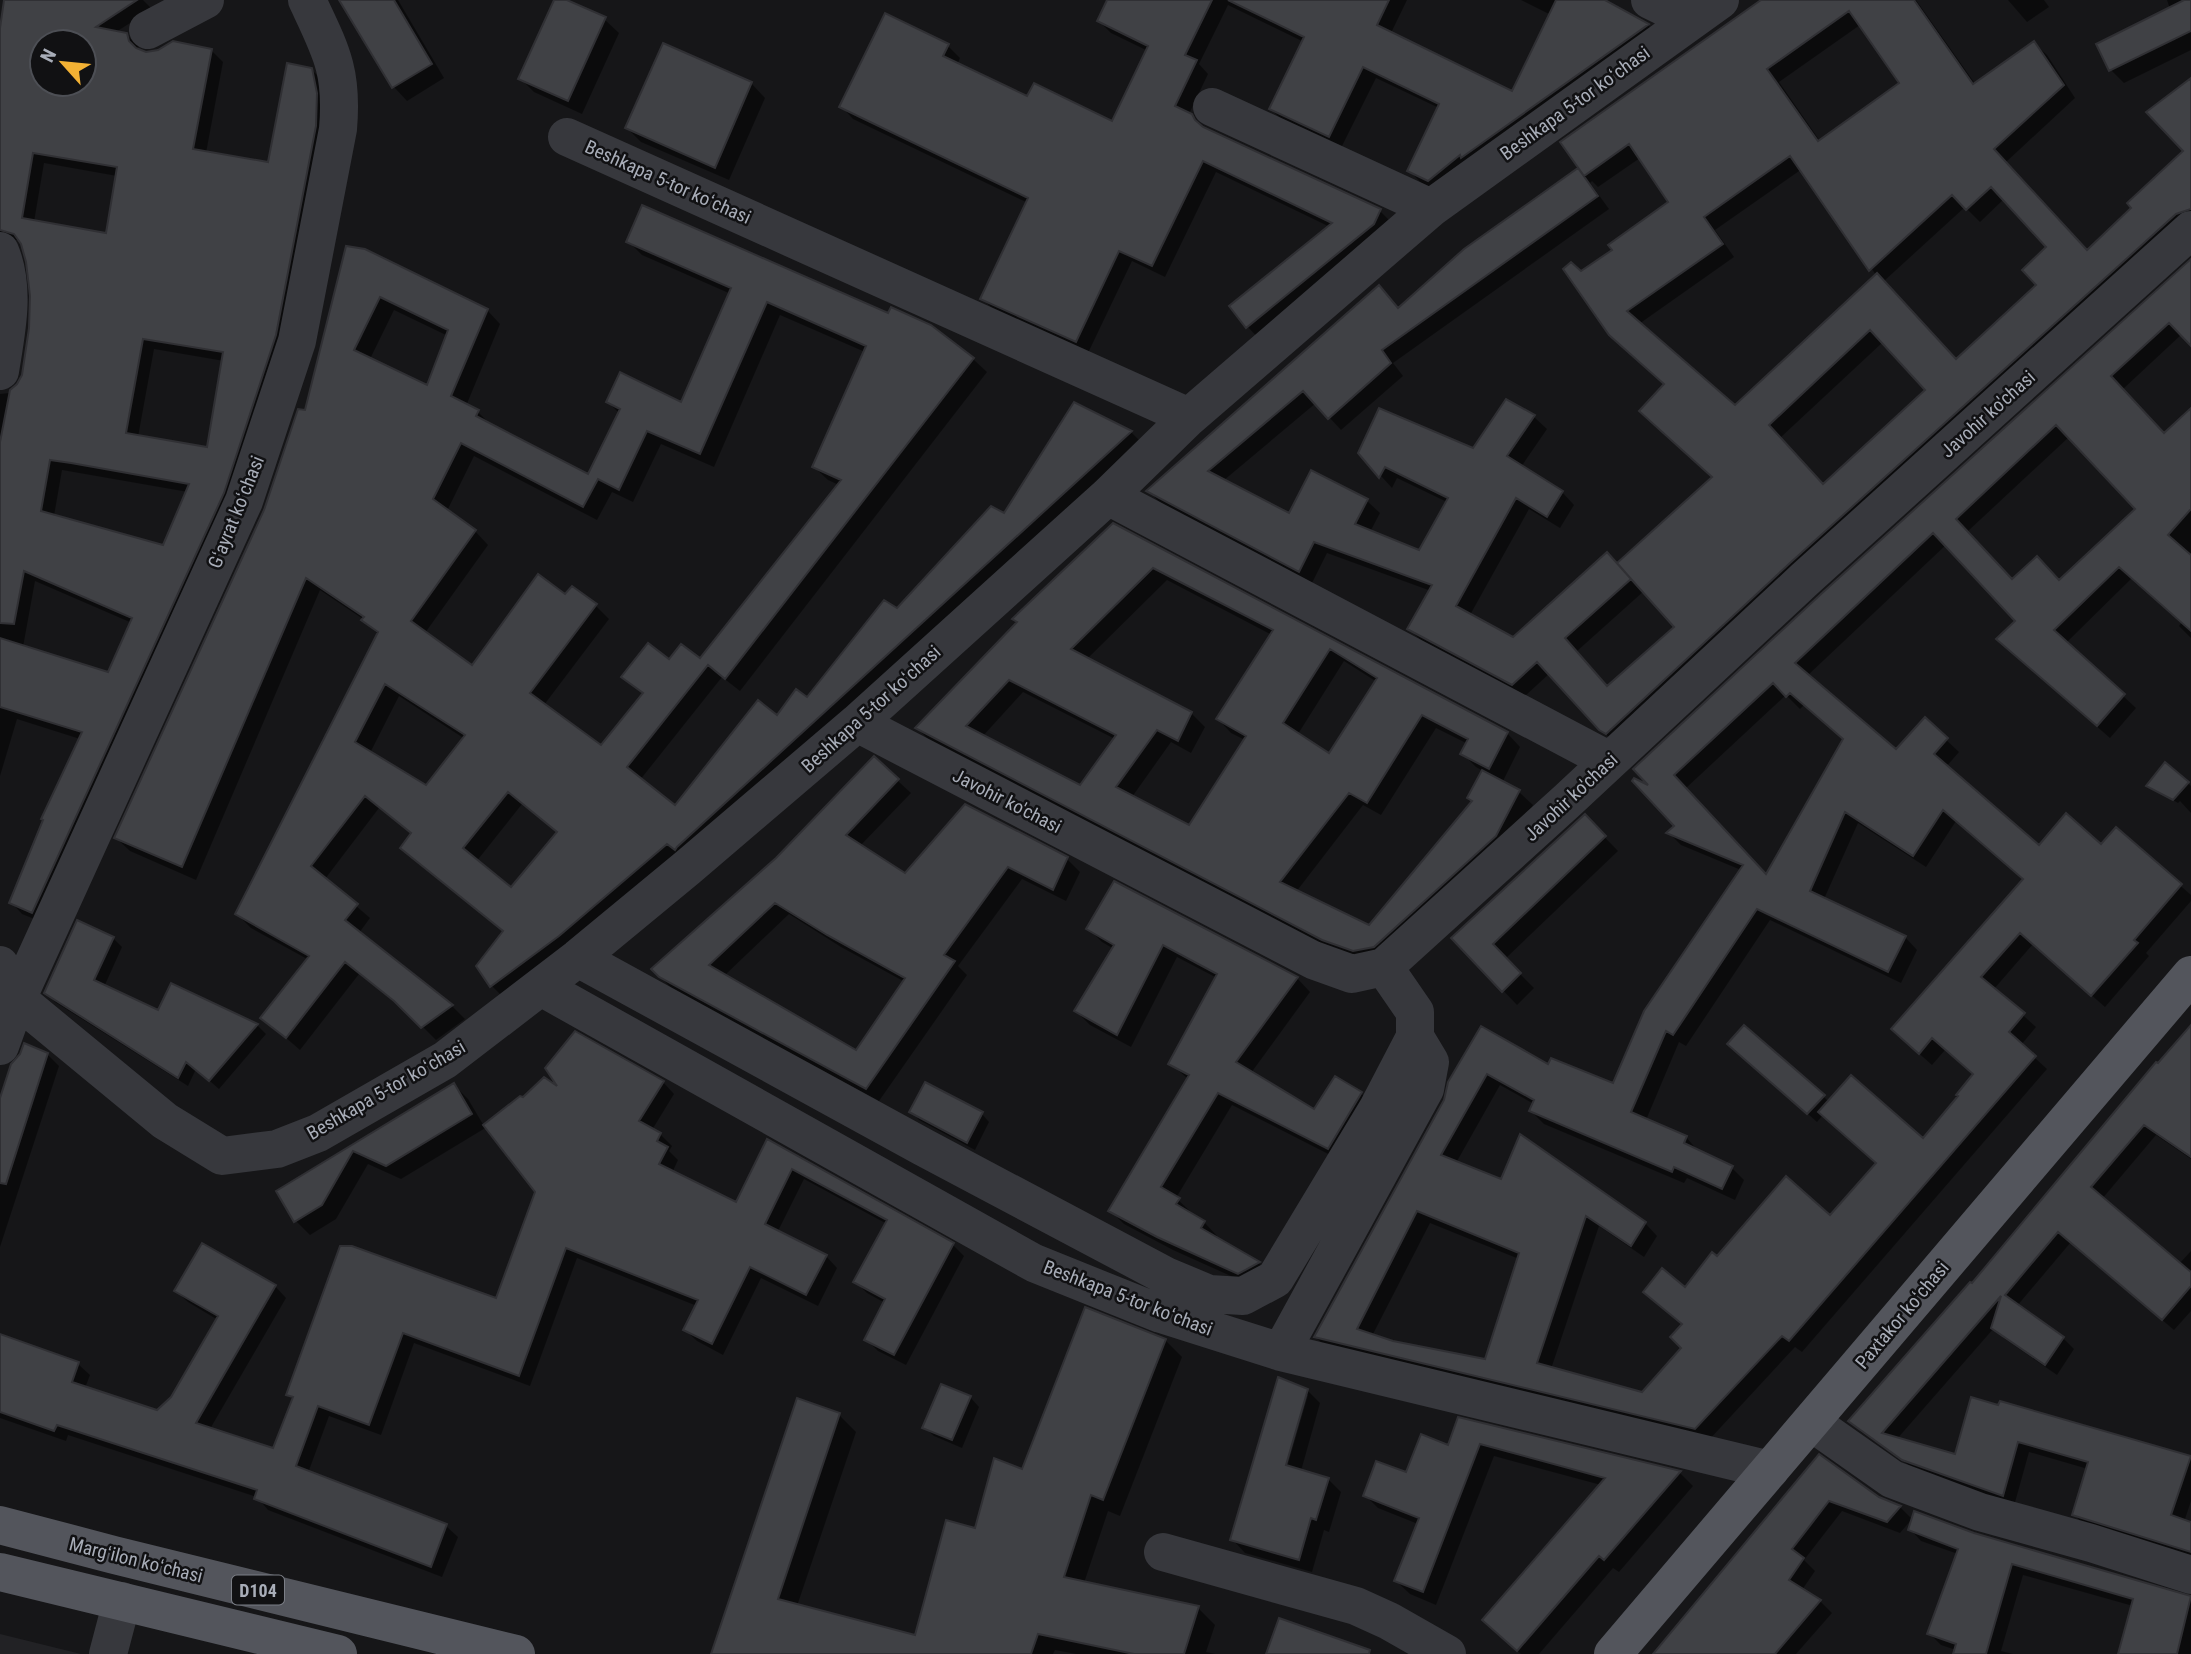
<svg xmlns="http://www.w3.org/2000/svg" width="2191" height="1654" font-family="'Roboto Condensed',sans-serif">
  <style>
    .built { fill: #222225 }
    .shadow { fill: #0007; fill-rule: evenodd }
    .building { fill: #404145; stroke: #303034; stroke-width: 2; fill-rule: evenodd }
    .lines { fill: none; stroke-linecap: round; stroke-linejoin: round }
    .minor { stroke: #37383d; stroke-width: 38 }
    .major { stroke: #53555c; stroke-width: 38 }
    .labels { text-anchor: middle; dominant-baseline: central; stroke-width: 5; stroke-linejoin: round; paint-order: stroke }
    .shield { fill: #111113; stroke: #7b7e86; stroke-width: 2 }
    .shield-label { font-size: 18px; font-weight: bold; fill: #a8adb8 }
    .street-label { font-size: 19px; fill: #a8adb8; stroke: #111113 }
  </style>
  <rect width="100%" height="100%" fill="#161618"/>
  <!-- built -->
  <path class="built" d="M0 1634 81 1654H0Z"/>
  <!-- shadow -->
  <path class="shadow" d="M6 0H143L152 9 116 32 126 34 138 46 139 51 148 54 173 43 211 50 223 62 206 153 269 164 311 69 323 81 328 106 287 348 235 505 44 923 22 914 11 902 80 739 17 719 0 776V394L9 393 19 385 23 375 30 329 32 294 28 261 22 243 17 240 4 241 0 244V39ZM42 42H84V84H42ZM44 163 117 176 107 235 34 222ZM154 349 224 361 209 449 138 437ZM62 470 188 492 164 548 54 516ZM35 581 132 623 109 674 23 647Z
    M341 0H398L444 78 407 101 394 87Z
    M556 0H563L604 19 619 33 582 114 534 92 520 78Z
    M1109 0H1407L1391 33 1513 94 1551 15 1521 0H1601L1633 15 1648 25 1660 37 1441 192 1421 183 1409 170 1439 108 1376 78 1341 148 1283 121 1271 109 1304 42 1228 5 1199 64 1208 74 1189 114 1204 129 1380 211 1392 223 1259 339 1247 326 1330 227 1216 172 1165 277 1132 261 1088 353 994 310 982 298 1028 203 853 119 841 106 948 46 960 58 957 65 1028 99 1113 123 1148 51 1111 33 1099 21Z
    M1764 0H1916L1976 85 2034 43 2047 55 2075 98 2005 163 2088 251 2134 208 2185 151 2191 80V225L1614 743 1550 673 1525 696 1422 641 1409 629 1431 591 1327 553 1312 583 1161 504 1149 491 1391 300 1399 309 1578 170 1584 176 1585 175 1563 142ZM1860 25 1902 84 1820 141 1779 82ZM1640 158 1671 202 1614 251 1581 274 1666 384 1714 478 1618 565 1513 639 1470 615 1529 509 1560 528 1574 505 1562 492 1521 467 1547 429 1534 417 1507 401 1473 450 1360 453 1392 488 1397 478 1447 502 1419 552 1370 532 1380 513 1367 501 1290 516 1223 481 1316 403 1341 430 1403 376 1393 363 1609 209 1590 183 1592 181 1598 187ZM1802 169 1876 275 1735 407 1639 324 1734 257 1715 230ZM2004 199 2049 247 2038 285 1956 361 1883 282 1965 207 1980 222ZM1883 342 1927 390 1824 486 1780 438ZM1644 591 1676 627 1608 688 1576 652Z
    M2008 0H2044L2049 7 2027 22Z
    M2167 0H2191V50L2124 83 2111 70 2170 9Z
    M751 83 765 98 729 180 641 142 627 128Z
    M628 241 973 359 987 372 740 691 722 677 640 780 675 808 777 717 808 699 897 610 1005 515 1131 432 1144 445 691 861 505 999 491 985 504 932 415 861 402 848 412 834 379 808 325 879 370 918 359 933 452 1006 465 1019 436 1040 410 1014 359 974 300 1050 263 1018 309 960 251 928 237 914 379 635 363 619 320 590 196 880 130 851 116 838 266 511 306 412 348 248 487 310 500 324 466 406 478 412 492 426 589 476 620 414 608 402 682 404 731 294 642 255ZM394 310 448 336 428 388 370 359ZM780 315 865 352 814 467 828 480 839 485 700 661 669 662 624 677 644 695 601 748 544 705 609 619 596 606 565 596 473 668 425 633 488 545 475 531 447 511 474 456 597 520 612 492 633 502 661 444 714 467ZM399 696 465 739 427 788 370 753ZM522 804 558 833 511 890 476 862Z
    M2191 262V344L2182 334 2122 390 2164 435 2191 410V638L2179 626 2182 622 2132 578 2066 643 2136 708 2110 738 2011 652 2018 621 1947 544 1807 676 1896 752 1925 720 1959 752 1946 767 2039 848 2101 846 2116 829 2191 895V901L2146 953 2149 956 2105 1007 2033 944 1994 989 2036 1027 2021 1045 2047 1069 1802 1352 1795 1347 1708 1441 1328 1350 1316 1337 1446 1100 1481 1028 1549 1066 1614 1086 1741 870 1681 845 1669 833 1676 826 1655 791ZM2069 437 2137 509 2060 582 2013 581 1967 532ZM1786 695 1800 709 1804 705 1845 740 1767 876 1685 789ZM1956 821 2024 880 1906 1042 1932 1065 1945 1050 1975 1075 1960 1097 1923 1140 1829 1102 1823 1096 1739 1053 1817 1122 1823 1115 1877 1163 1830 1217 1717 1258 1686 1290 1646 1292 1683 1325 1684 1348 1643 1394 1551 1369 1599 1226 1644 1257 1657 1236 1645 1223 1502 1181 1456 1163 1500 1085 1534 1104 1531 1111 1544 1124 1684 1183 1687 1178 1735 1200 1744 1180 1732 1168 1698 1151 1686 1137 1646 1120 1679 1042 1686 1046 1770 920 1901 983 1917 950 1905 937 1824 899 1858 823 1926 867ZM1430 1223 1519 1259 1486 1361 1393 1342 1372 1336Z
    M1113 525 1507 733 1520 747 1502 783 1519 792 1533 805 1509 849 1387 960 1337 953 931 742 917 728ZM1167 580 1272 635 1218 719 1231 733 1245 740 1189 827 1132 797 1171 742 1191 753 1205 727 1191 713 1087 659ZM1344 661 1377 682 1330 755 1298 734ZM1023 692 1115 739 1081 787 982 737ZM1436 728 1468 744 1463 754 1476 767 1483 771 1469 798 1474 803 1369 927 1296 892 1363 805 1381 815Z
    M874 759 911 793 860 846 905 876 966 806 1067 859 1080 872 1066 901 1022 879 958 966 967 975 879 1101 673 990 653 969 777 859ZM789 914 841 947 905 982 856 1053 724 976Z
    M2166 764 2191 786V813L2180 801 2178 803 2149 786Z
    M1585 817 1618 851 1505 959 1534 988 1517 1005 1453 938Z
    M1114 883 1297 978 1310 992 1251 1073 1315 1111 1361 1093 1374 1107 1342 1161 1232 1105 1176 1198 1192 1213 1191 1215 1204 1222 1217 1236 1216 1239 1259 1263 1271 1276 1253 1286 1173 1250 1124 1224 1111 1211 1188 1079 1171 1064 1217 978 1177 957 1131 1047 1090 1025 1076 1011 1114 949 1102 942 1088 928Z
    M113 938 122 947 104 987 159 1012 257 1025 266 1034 219 1089 196 1069 188 1086 55 1002 46 992Z
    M2191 1028V1159L2156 1135 2102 1199 2179 1264 2191 1251V1311L2174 1330 2071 1242 2017 1306 2063 1338 2074 1349 2057 1375 2005 1339 1994 1328 1897 1439 1956 1456 2001 1403 2191 1458V1501L2184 1522 2191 1524V1559L2086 1526 2074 1515 2088 1469 2029 1452 2014 1506 1916 1470 1861 1432 1850 1421 1972 1285Z
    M47 1054 59 1066 0 1247V1104Z
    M663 1082 674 1094 652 1130 660 1134 672 1146 669 1151 678 1160 672 1173 737 1205 768 1141 953 1245 964 1256 906 1365 878 1351 866 1339 885 1303 867 1293 856 1282 887 1224 804 1179 778 1231 826 1256 837 1268 818 1306 761 1278 723 1355 697 1341 685 1330 697 1306 577 1258 530 1386 414 1343 381 1435 329 1416 308 1473 446 1526 458 1537 442 1577 268 1510 257 1497 68 1435 66 1441 0 1418V1336L78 1364 90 1375 85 1388 157 1412 172 1398 218 1320 188 1302 176 1291 275 1286 286 1298 210 1429 275 1450 294 1400 288 1394 342 1247 497 1301 537 1191 487 1127 401 1179 368 1164 336 1219 310 1235 296 1221 278 1192 454 1085 468 1099 484 1126 521 1098Z
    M912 1112 982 1114 989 1122 975 1150 919 1120Z
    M1165 1340 1182 1357 1120 1516 1108 1511 1084 1583 1198 1608 1215 1625 1206 1652 1215 1654H1076L1055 1650 1053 1654H713L839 1415 856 1432 797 1606 917 1637 977 1530 1023 1471Z
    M1279 1379 1307 1390 1320 1403 1301 1471 1328 1479 1341 1492 1329 1532 1324 1530 1312 1572 1245 1553 1232 1539ZM1305 1395H1308L1285 1474 1282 1473Z
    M970 1397 979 1407 962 1448 934 1436 924 1427Z
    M1459 1419 1680 1473 1693 1486 1619 1572 1613 1568 1539 1654H1521L1497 1634 1601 1485 1494 1456 1436 1605 1410 1594 1396 1581 1418 1524 1378 1508 1365 1495 1407 1475 1449 1447Z
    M1819 1456 1879 1498 1900 1507 1912 1519 1900 1533 1842 1511 1804 1560 1815 1571 1802 1590 1820 1601 1832 1613 1796 1654H1655Z
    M1910 1529 1973 1535 2184 1598H2191V1654H2120L2133 1606 2023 1575 2001 1651 2013 1654H1955L1956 1650 1941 1645 1929 1633 1958 1554 1921 1541Z"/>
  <!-- building -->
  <path class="building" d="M4 0H137L96 27 127 33 129 41 136 48 146 52 158 50 173 41 212 49 193 149 268 162 287 63 312 68 317 93 316 126 276 335 224 493 32 913 9 903 43 820 41 819 82 732 0 707V638L108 672 132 618 24 571 14 624 0 623V442L10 390 17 384 22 375 29 328 30 296 26 262 21 244 14 234 0 230V28ZM42 42H84V84H42ZM33 153 117 167 106 233 22 218ZM143 339 223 352 207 447 126 433ZM50 460 71 463 189 484 163 545 41 511Z
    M339 0H394L432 64 392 88Z
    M554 0H567L606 17 568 101 518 79Z
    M1107 0H1212L1185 55 1197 60 1175 106 1192 114 1195 120 1203 127 1381 209 1374 224 1246 328 1229 306 1332 223 1203 161 1152 266 1119 251 1076 342 980 299 1028 198 839 107 885 13 949 44 943 56 1027 96 1034 83 1112 121 1148 46 1097 21Z
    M1228 0H1389L1377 25 1512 91 1556 0H1605L1649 24 1461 158 1460 155 1428 181 1407 171 1439 104 1363 67 1329 137 1269 109 1304 37Z
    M1761 0H1914L1973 84 2034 41 2064 85 1994 149 2087 250 2131 208 2127 203 2183 151 2146 112 2191 78V209L2176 214 1790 563 1606 734 1599 730 1537 662 1512 685 1407 629 1432 585 1314 542 1299 572 1146 491 1379 285 1398 308 1464 249 1578 168 1598 196 1382 350 1391 363 1328 419 1303 391 1208 471 1289 513 1311 470 1368 499 1355 524 1419 550 1448 498 1385 467 1379 478 1358 453 1379 408 1473 448 1506 399 1535 415 1507 456 1563 491 1547 517 1516 498 1456 606 1513 637 1607 552 1631 579 1617 563 1712 477 1639 411 1664 384 1609 335 1563 269 1571 262 1581 271 1612 250 1608 245 1668 202 1629 144 1584 176 1560 142ZM1849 11 1899 83 1818 141 1767 69ZM1790 156 1869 271 1952 195 1966 210 1991 187 2046 247 2022 270 2036 285 1956 359 1877 273 1735 405 1627 311 1723 244 1704 217ZM1870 330 1925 390 1823 484 1769 425ZM1631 579 1674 627 1607 686 1565 638Z
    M2184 0H2191V31L2109 71 2096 44Z
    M663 43 752 82 715 168 625 128Z
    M642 205 888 313 891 307 931 325 974 358 725 679 708 665 627 767 675 805 758 700 777 715 796 689 807 697 884 600 897 608 991 506 1004 513 1074 402 1132 431 677 847 675 850 667 844 559 936 490 987 476 966 503 931 400 848 411 833 365 796 311 866 358 904 345 920 453 1005 421 1028 394 1001 345 962 286 1038 260 1018 309 956 235 914 378 632 361 620 364 617 306 578 182 867 114 838 264 510 298 409 305 410 346 246 365 249 488 309 451 396 479 410 476 416 588 474 620 409 606 402 620 372 681 402 731 288 626 242ZM380 297 448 330 427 385 354 350ZM767 302 866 346 812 467 841 480 700 658 681 644 669 659 648 643 621 677 643 693 601 745 530 693 597 604 572 586 565 594 538 574 472 665 411 621 476 530 433 499 461 443 583 507 598 479 619 490 647 431 700 454ZM385 684 465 735 426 785 355 742ZM508 792 557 832 511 887 463 848Z
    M2191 259V346L2169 323 2111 376 2164 433 2191 408V509L2168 535 2191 555V631L2119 567 2054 630 2125 694 2097 726 1996 639 2015 621 1933 533 1795 663 1896 749 1925 717 1948 738 1934 754 2039 845 2066 813 2101 844 2116 827 2182 884 2134 940 2138 943 2091 996 2020 933 1981 977 2025 1013 2009 1032 2036 1056 1789 1341 1782 1336 1695 1429 1314 1337 1444 1100 1448 1082 1481 1026 1548 1064 1551 1058 1613 1083 1644 1011 1743 865 1666 833 1674 826 1632 781 1634 778 1648 785 1633 769 1820 595ZM2056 425 2135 509 2059 580 2037 556 2012 579 1956 519ZM1773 683 1786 697 1790 693 1843 739 1766 874 1674 775ZM1943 810 2023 879 1891 1029 1919 1054 1932 1038 1973 1074 1956 1095 1958 1096 1923 1138 1851 1075 1818 1112 1876 1163 1830 1215 1786 1176 1717 1256 1712 1252 1685 1287 1662 1268 1643 1292 1682 1324 1670 1337 1681 1348 1642 1392 1537 1363 1586 1216 1631 1246 1646 1222 1520 1134 1501 1179 1441 1155 1487 1074 1534 1100 1529 1111 1672 1172 1674 1167 1722 1189 1733 1166 1684 1143 1687 1136 1631 1112 1666 1031 1673 1035 1757 909 1888 972 1906 936 1810 891 1845 812 1913 856ZM1417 1211 1519 1253 1485 1359 1393 1341 1357 1329Z
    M1113 523 1508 732 1489 769 1460 754 1468 739 1422 715 1367 803 1349 793 1280 882 1369 925 1472 801 1467 798 1482 770 1520 790 1496 836 1374 947 1353 951 1322 940 915 728 1017 622 1012 619ZM1153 568 1273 630 1216 719 1246 736 1189 825 1116 787 1157 730 1178 741 1192 712 1071 649ZM1330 649 1377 678 1329 753 1283 723ZM1009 680 1116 735 1080 785 966 726Z
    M874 756 899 779 846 835 905 873 965 804 1068 857 1053 890 1008 867 944 955 955 961 866 1089 659 977 651 969 776 858ZM775 903 827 935 905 978 856 1050 709 965Z
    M2165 762 2189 782 2173 800 2146 786Z
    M1585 814 1606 836 1493 944 1521 973 1502 992 1451 938Z
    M1114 881 1298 977 1236 1062 1314 1109 1335 1076 1362 1092 1328 1149 1218 1093 1161 1187 1180 1198 1176 1204 1205 1221 1201 1228 1260 1262 1238 1274 1157 1237 1108 1211 1189 1075 1168 1064 1217 974 1163 945 1117 1035 1074 1011 1114 945 1086 929Z
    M77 920 114 937 94 980 158 1010 171 983 258 1024 209 1081 186 1062 178 1078 44 993Z
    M1744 1025 1825 1095 1807 1114 1727 1044Z
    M2191 1025V1157L2144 1125 2091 1187 2191 1272V1286L2162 1320 2058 1232 2005 1295 2064 1337 2045 1365 1991 1328 2001 1296 1882 1433 1955 1454 1971 1397 1998 1405 2000 1401 2191 1456 2171 1515 2191 1522V1552L2072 1515 2088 1462 2018 1442 2003 1496 1902 1460 1848 1421 1970 1282 1972 1283 2156 1062 2158 1063Z
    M575 1031 664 1081 639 1121 661 1133 657 1141 668 1147 659 1164 736 1202 767 1139 954 1243 894 1355 864 1340 885 1299 853 1282 887 1220 792 1169 765 1224 827 1255 806 1295 750 1267 712 1344 683 1330 698 1300 566 1248 519 1376 403 1333 369 1425 318 1406 296 1466 447 1524 431 1567 254 1499 257 1490 57 1425 54 1431 0 1412V1334L79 1362 72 1382 157 1410 171 1397 218 1316 174 1291 202 1243 276 1285 196 1423 273 1448 293 1397 286 1395 340 1246H352L496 1298 535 1192 483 1125 520 1096 523 1097 544 1077 557 1086 545 1068Z
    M24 1043 48 1053 6 1184 0 1183V1098L11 1064 20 1054Z
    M925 1082 983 1112 967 1143 909 1112Z
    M454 1083 472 1114 386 1166 353 1151 322 1205 294 1222 276 1191Z
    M1085 1307 1166 1339 1103 1500 1091 1495 1064 1577 1199 1606 1184 1654H1134L1038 1634 1031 1654H711L797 1398 840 1413 778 1599 915 1635 946 1520 975 1528 994 1458 1022 1469Z
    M1278 1377 1308 1389 1286 1465 1329 1478 1316 1520 1311 1518 1299 1560 1230 1540Z
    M941 1384 971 1396 952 1440 922 1428Z
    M1458 1417 1681 1471 1604 1560 1599 1556 1517 1651 1482 1620 1605 1478 1480 1444 1423 1592 1394 1581 1419 1518 1363 1496 1376 1461 1406 1472 1421 1434 1448 1445Z
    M1819 1454 1879 1497 1901 1506 1887 1522 1829 1501 1792 1549 1804 1558 1789 1580 1821 1600 1775 1654H1653Z
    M1914 1511 1974 1533 2191 1596 2177 1654H2118L2133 1599 2012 1564 1986 1654H1953L1956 1644 1927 1634 1958 1549 1908 1530Z
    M1279 1618 1370 1650 1369 1654H1266Z"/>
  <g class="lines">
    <!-- minor -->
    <path class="minor" d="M1650 0 1691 20
      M148 30 205 0
      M1212 107 1431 208
      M567 137 1189 417
      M0 251C16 289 6 333 0 371
      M1108 496 1610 761
      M857 723 1313 960 1352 974 1384 967 1568 800 1805 579 2191 230
      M578 958 923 1147 1166 1276 1209 1294 1243 1296 1275 1279 1378 1108 1415 1037V1012L1384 967
      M0 965 17 999 165 1121 222 1156 277 1149 318 1133 445 1060 578 958 687 868 857 723 1108 496 1189 417 1431 208 1720 0
      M541 987 1034 1263 1161 1314 1281 1352 1770 1470
      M0 1046 17 999 244 501 297 341 338 129C343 71 331 51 307 0
      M1281 1352 1425 1089 1430 1062 1415 1037
      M1811 1422 1892 1479 1980 1512 2091 1543 2191 1575
      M1163 1552 1356 1606 1389 1621 1447 1654
      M108 1654 122 1601"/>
    <!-- major -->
    <path class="major" d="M0 1525 114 1555 516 1654
      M0 1572 338 1654
      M1613 1654 2191 975"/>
  </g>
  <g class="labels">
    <!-- shield labels -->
    <rect class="shield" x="232" y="1575.5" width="52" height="29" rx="5"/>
    <g class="shield-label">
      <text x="258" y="1590">D104</text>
    </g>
    <!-- street labels -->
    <g class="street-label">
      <text transform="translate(1575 103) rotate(-36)">Beshkapa 5-tor koʻchasi</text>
      <text transform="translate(668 182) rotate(24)">Beshkapa 5-tor koʻchasi</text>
      <text transform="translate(1988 414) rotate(-42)">Javohir ko'chasi</text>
      <text transform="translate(236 512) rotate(-68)">Gʻayrat koʻchasi</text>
      <text transform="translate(871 709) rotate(-42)">Beshkapa 5-tor koʻchasi</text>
      <text transform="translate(1571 797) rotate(-43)">Javohir ko'chasi</text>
      <text transform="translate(1007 801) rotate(27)">Javohir ko'chasi</text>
      <text transform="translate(386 1090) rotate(-30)">Beshkapa 5-tor koʻchasi</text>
      <text transform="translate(1128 1298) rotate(21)">Beshkapa 5-tor koʻchasi</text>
      <text transform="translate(1902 1315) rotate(-50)">Paxtakor koʻchasi</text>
      <text transform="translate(136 1560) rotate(14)">Margʻilon koʻchasi</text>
    </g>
  </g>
  <!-- north arrow -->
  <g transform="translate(63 63) rotate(297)"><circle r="33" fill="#111113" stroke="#4d4f55" stroke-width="2"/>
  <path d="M0-5L12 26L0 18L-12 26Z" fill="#f2b134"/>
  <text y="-10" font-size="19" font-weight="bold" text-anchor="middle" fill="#a8adb8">N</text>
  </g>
</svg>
